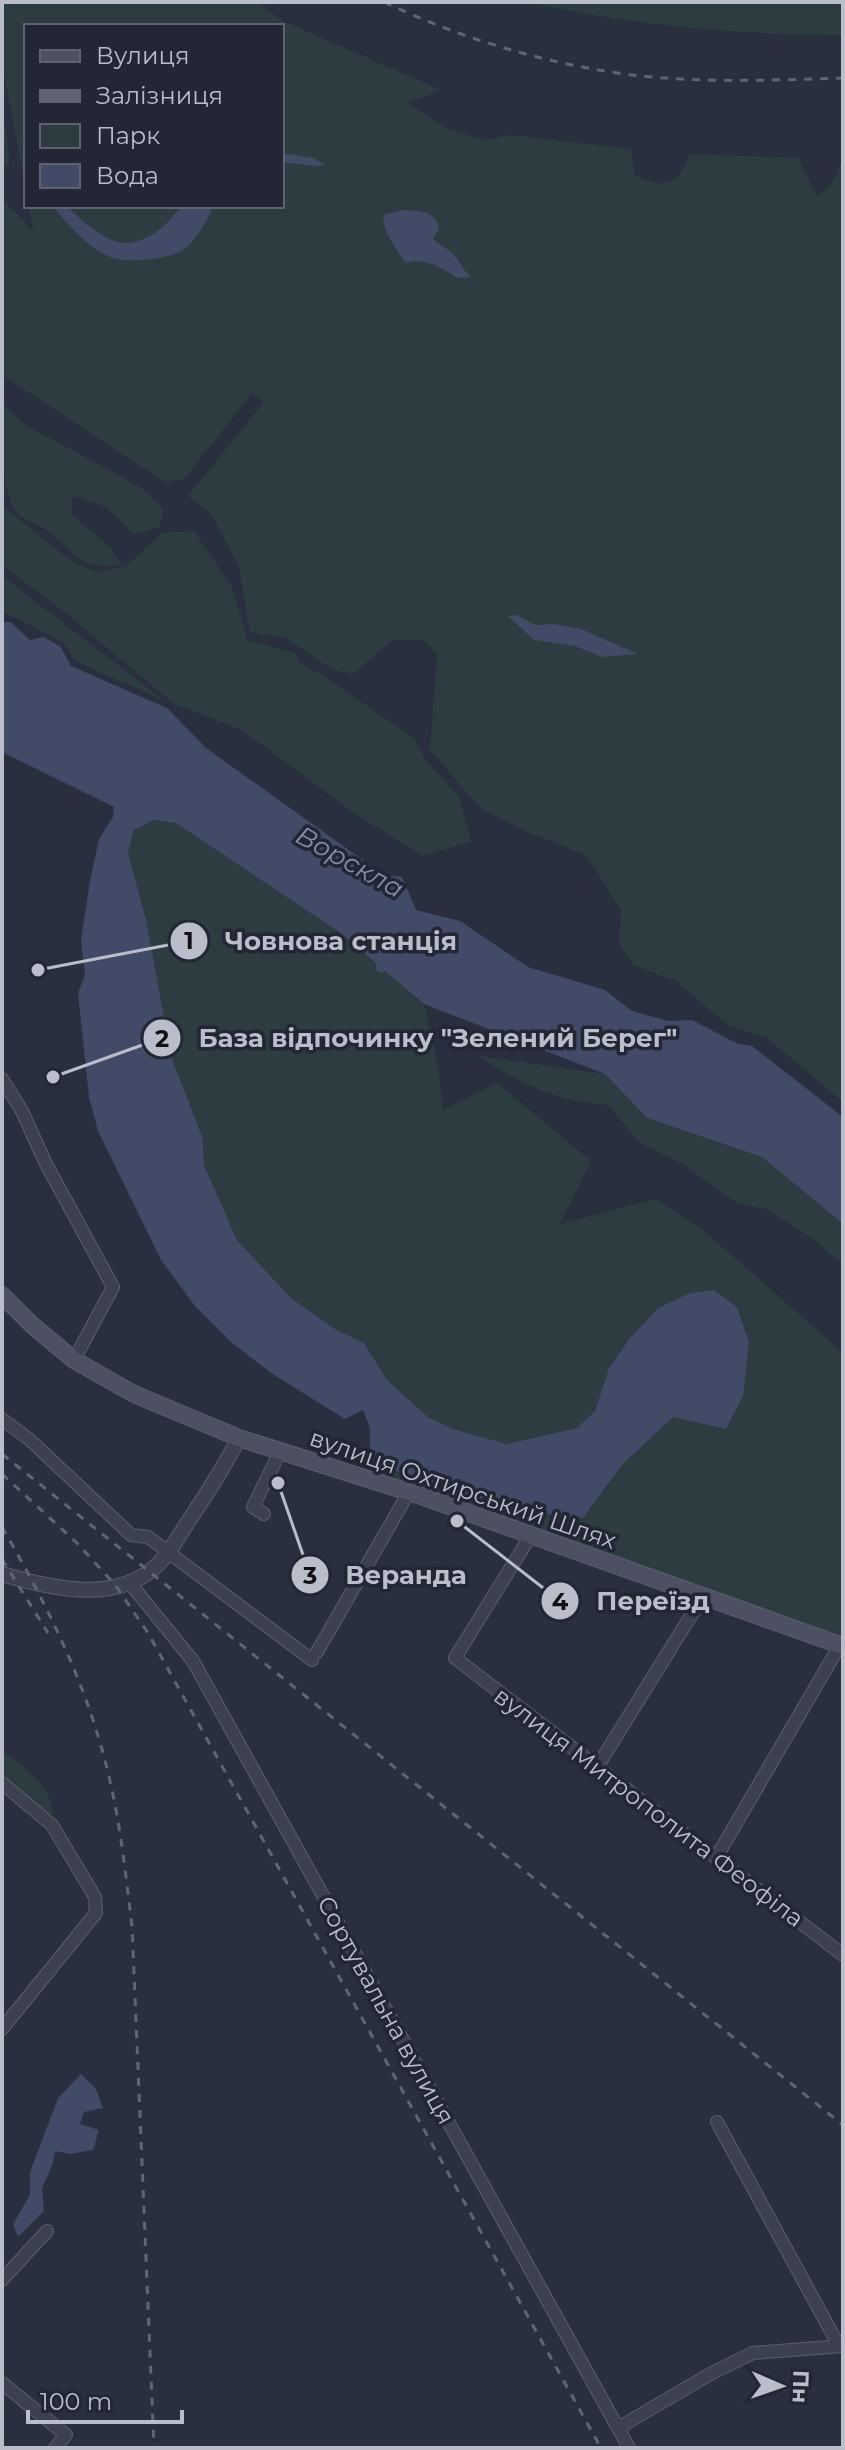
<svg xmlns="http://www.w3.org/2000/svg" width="845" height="2450" font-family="Montserrat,sans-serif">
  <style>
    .green { fill: #2c3c41 }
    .water { fill: #414a66 }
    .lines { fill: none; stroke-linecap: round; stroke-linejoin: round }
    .minor-casing { stroke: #5b5f6d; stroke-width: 14 }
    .tertiary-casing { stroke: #5b5f6d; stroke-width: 16 }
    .secondary-casing { stroke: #5b5f6d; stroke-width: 18 }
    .minor { stroke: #3d414f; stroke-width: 12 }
    .tertiary { stroke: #3d414f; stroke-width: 14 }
    .secondary { stroke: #4c5062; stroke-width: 16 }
    .rail { stroke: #606576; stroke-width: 3; stroke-dasharray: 8 8; stroke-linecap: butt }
    .labels { text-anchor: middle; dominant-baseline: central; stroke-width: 7; stroke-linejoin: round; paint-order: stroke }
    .street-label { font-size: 24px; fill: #babdca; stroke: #222635 }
    .water-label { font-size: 26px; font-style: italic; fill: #858ead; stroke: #222635 }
    .leader { fill: none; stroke: #babdca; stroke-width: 3 }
    .callout-dot { fill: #babdca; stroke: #222635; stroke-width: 3 }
    .mark-label { font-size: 24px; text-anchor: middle; font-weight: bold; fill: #111 }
    .callout-label { font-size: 26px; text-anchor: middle; font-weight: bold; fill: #babdca; stroke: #222635; stroke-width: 7; stroke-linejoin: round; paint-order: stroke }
  </style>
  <rect width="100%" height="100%" fill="#292f3f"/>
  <!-- green -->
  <path class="green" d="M2 2H257L283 21 441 90 408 103 446 128 484 140 511 135 631 149 635 175C663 190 680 185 689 154L798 158 817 196C833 188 838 173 843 155V1102L767 1038 729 1026 676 981 633 965 619 943 621 910 586 855 528 832 480 808 430 750 437 654 423 640H392L353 674 331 669 287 638 250 632 239 567 212 515 188 496 264 402 252 393 184 479 165 482 2 375V199L33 231 29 206H282V26H26V188L2 63Z
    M529 2H843V35C742 35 627 25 529 2Z
    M2 114 7 137 9 166 2 167Z
    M2 404 27 426 139 486 163 509 160 527 133 534 106 507 72 496V515L110 547 122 566C77 567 80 558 48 531 39 524 24 520 16 512 0 488 2 434 2 404Z
    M2 503 7 510 69 559 96 572 125 567 162 533 194 531 232 587 248 641 295 653 300 664 319 673 414 738 425 759 459 796 471 841 423 856 358 816 242 730 174 704 67 614 2 565Z
    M2 576 165 701 75 661 63 642 2 611Z
    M154 820 176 823 339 932 424 1004 438 1066 443 1110 497 1083 591 1161 560 1224 656 1199 703 1230 843 1353V1638L369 1469 370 1428V1451L583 1518 622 1465 749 1342 737 1307 714 1290 658 1308 630 1338 609 1368 595 1411 577 1428 507 1444 453 1429 428 1417 387 1380 364 1343 335 1329 291 1298 237 1240 204 1165 203 1139 171 1056 146 919 128 853 134 830Z
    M478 1056 605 1074 647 1118 762 1157 843 1224V1265L817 1242 767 1209 739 1204 682 1164 640 1143 608 1105C556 1101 521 1084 478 1056Z
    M2 1751C25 1767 50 1784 53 1813L45 1816 2 1780Z"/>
  <!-- water -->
  <path class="water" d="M282 153 313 158 326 165 315 166 282 162Z
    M53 206H66C80 218 104 242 124 243 147 244 170 223 181 206H213C206 223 197 241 181 251 164 260 125 264 108 256 86 246 67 224 53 206Z
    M402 210C418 211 436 209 439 229L433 238C440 246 449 249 455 256 461 263 463 270 471 277L457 278C439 266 427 259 405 262 395 247 384 234 383 215Z
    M517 615 535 625 554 624 581 629 638 654 603 657 575 646 534 640 508 616Z
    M2 622H11L30 640 43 637 60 646 71 666 167 708 206 748 384 875 402 877 416 910 460 921 528 967 605 990 632 1011 668 1021 692 1020 738 1044 752 1046 843 1117V1224L762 1157 647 1118 605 1074 424 1004 385 971 381 973 376 970V963L339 932 176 823 154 820 134 830 128 853 146 919 171 1056 203 1139 204 1165 237 1240 291 1298 335 1329 364 1343 387 1380 428 1417 453 1429 507 1444 577 1428 595 1411 609 1368 630 1338 658 1308 690 1293 714 1290 737 1307 749 1342 743 1396 726 1429 673 1417 622 1465 583 1518 514 1510 384 1467 370 1451V1428L363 1410 345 1419 271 1373 232 1343 195 1306 161 1260 98 1131 89 1097 78 993 85 975 81 940 90 881 99 839 113 817 114 807 2 752Z
    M81 2074 96 2089 103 2108 84 2112 80 2124 99 2130 93 2150 70 2154 55 2151 52 2166 42 2188 44 2211 18 2237 13 2224 30 2195V2172L58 2098Z"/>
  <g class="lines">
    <!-- minor casing -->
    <g class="minor-casing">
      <path id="minor" d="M2 1079 22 1111 45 1162 113 1287 74 1360
        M2 1419 30 1440 131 1535 148 1537 312 1660
        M264 1514 253 1507 280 1452
        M531 1535 455 1658 843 1955
        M129 1582 193 1661 629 2448
        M317 1652 409 1492
        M597 1767 702 1598
        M2 1783 52 1825 95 1897 96 1913 2 2029
        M716 1858 840 1645
        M717 2122 839 2346
        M2 2280 47 2231
        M2 2383 66 2435 55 2448
        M618 2428 712 2373 753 2353 843 2346"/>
    </g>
    <!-- tertiary casing -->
    <g class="tertiary-casing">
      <path id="tertiary" d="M2 1574C49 1588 114 1604 155 1567 169 1555 178 1537 188 1522 206 1495 224 1467 239 1438"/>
    </g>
    <!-- secondary casing -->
    <g class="secondary-casing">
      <path id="secondary" d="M2 1295 32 1325 74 1360 134 1394 239 1438 421 1496 843 1646"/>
    </g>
    <!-- minor -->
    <use href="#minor" class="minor"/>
    <!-- tertiary -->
    <use href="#tertiary" class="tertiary"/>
    <!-- secondary -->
    <use href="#secondary" class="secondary"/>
    <!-- rail -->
    <path class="rail" d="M384 2C464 40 553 66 641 76 708 83 776 80 843 78
      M2 1454 843 2125
      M2 1474 78 1544 116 1586 148 1633 601 2448
      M2 1527C48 1606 90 1691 110 1781 121 1828 126 1878 132 1926L154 2448
      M2 1559 48 1633"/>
  </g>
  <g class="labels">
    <!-- street labels -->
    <g class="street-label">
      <text transform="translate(463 1489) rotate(19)">вулиця Охтирський Шлях</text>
      <text transform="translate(649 1807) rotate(37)">вулиця Митрополита Феофіла</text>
      <text transform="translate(386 2010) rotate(61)">Сортувальна вулиця</text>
    </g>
    <!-- water labels -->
    <g class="water-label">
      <text transform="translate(350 862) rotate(29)">Ворскла</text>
    </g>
  </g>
  <!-- callouts -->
  <path class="leader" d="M38 970L189 941M53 1077L162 1038M278 1483L310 1575M457 1521L560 1601"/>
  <g class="callout-dot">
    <circle cx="38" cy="970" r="8"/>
    <circle cx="53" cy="1077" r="8"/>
    <circle cx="278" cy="1483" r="8"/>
    <circle cx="457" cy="1521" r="8"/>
    <circle cx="189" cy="941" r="20"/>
    <circle cx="162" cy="1038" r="20"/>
    <circle cx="310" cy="1575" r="20"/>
    <circle cx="560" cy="1601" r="20"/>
  </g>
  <g class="mark-label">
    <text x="189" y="949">1</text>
    <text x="162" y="1047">2</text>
    <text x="310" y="1584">3</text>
    <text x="560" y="1610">4</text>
  </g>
  <g class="callout-label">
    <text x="341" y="950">Човнова станція</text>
    <text x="438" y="1047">База відпочинку "Зелений Берег"</text>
    <text x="406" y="1584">Веранда</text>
    <text x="653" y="1610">Переїзд</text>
  </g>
  <!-- border -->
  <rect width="845" height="2450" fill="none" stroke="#babdca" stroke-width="8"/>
  <!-- legend -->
  <rect x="24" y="24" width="260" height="184" fill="#222635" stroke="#5f6271" stroke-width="2"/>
  <rect x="40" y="50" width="40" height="12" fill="#4c5062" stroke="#5f6271" stroke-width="2"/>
  <text x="96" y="64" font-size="24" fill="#babdca">Вулиця</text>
  <rect x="40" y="90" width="40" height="12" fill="#606576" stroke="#5f6271" stroke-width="2"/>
  <text x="96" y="104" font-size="24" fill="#babdca">Залізниця</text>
  <rect x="40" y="124" width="40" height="24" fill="#2c3c41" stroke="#5f6271" stroke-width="2"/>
  <text x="96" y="144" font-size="24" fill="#babdca">Парк</text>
  <rect x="40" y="164" width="40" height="24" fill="#414a66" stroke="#5f6271" stroke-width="2"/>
  <text x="96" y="184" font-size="24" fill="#babdca">Вода</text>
  <!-- north arrow -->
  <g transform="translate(781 2386) rotate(92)" stroke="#222635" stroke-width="6" paint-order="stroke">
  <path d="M0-6L14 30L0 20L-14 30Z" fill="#babdca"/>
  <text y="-12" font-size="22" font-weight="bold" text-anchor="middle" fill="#babdca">Пн</text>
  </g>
  <!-- scale -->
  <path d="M28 2410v12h154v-12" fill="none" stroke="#babdca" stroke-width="4"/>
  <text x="40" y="2410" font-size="24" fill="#babdca" stroke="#222635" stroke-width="6" paint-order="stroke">100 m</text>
</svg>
